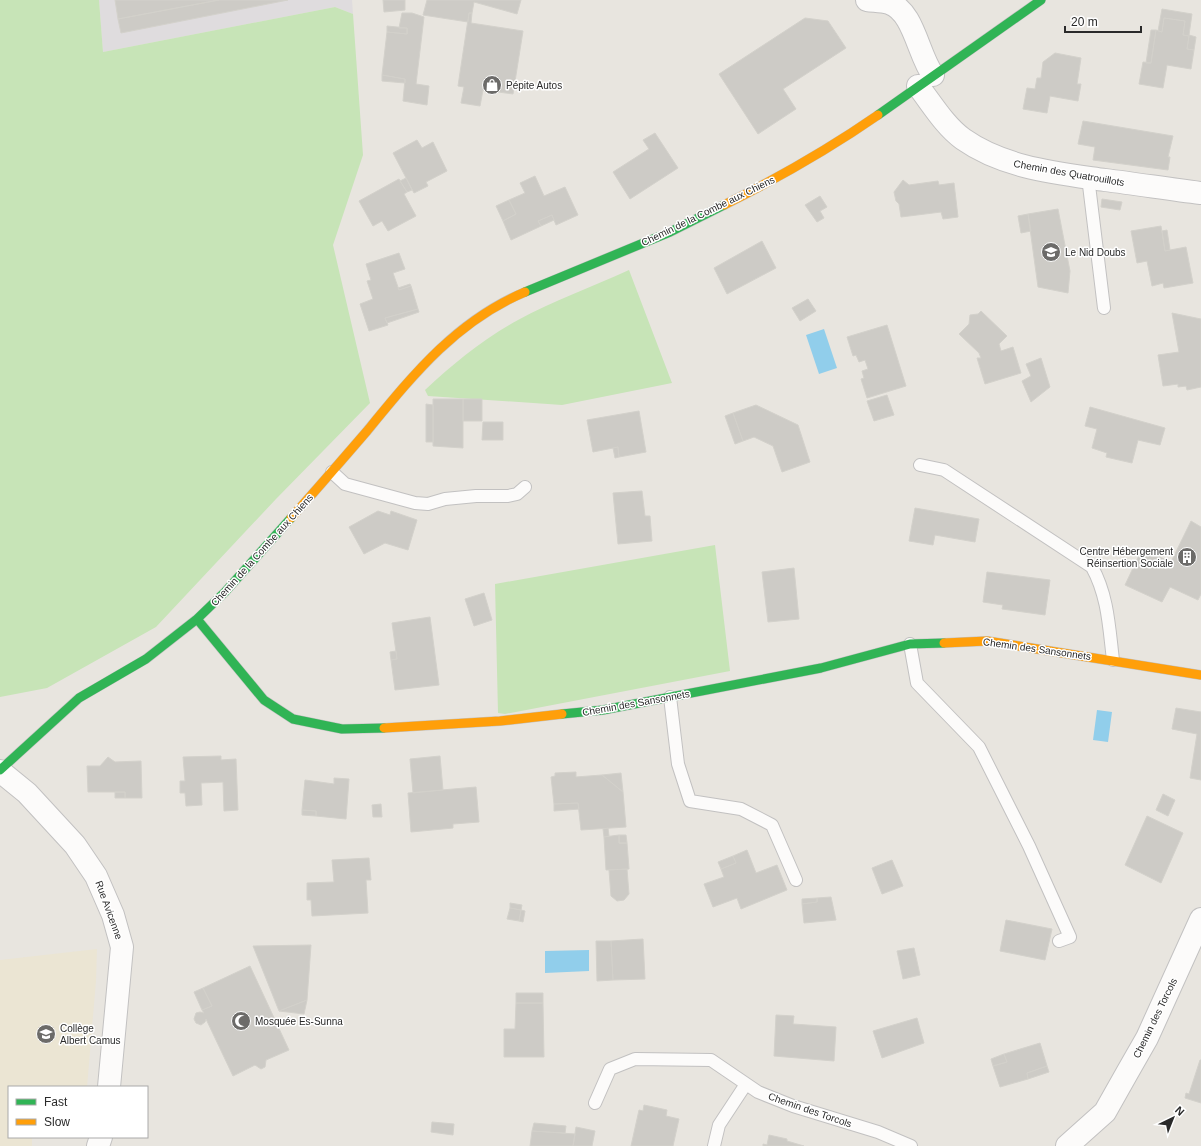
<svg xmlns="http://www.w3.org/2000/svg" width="1201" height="1146" font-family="Helvetica,sans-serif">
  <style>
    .industrial { fill: #dfdcde }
    .education { fill: #ebe5d3 }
    .green { fill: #c7e4b7 }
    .water { fill: #91ceeb }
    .building { fill: #cdcbc6; stroke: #d3d1cb }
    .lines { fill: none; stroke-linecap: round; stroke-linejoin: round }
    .lane-casing { stroke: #c2c1c1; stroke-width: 14 }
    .street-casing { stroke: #c2c1c1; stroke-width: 24 }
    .fast-casing { stroke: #c2c1c1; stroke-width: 10 }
    .slow-casing { stroke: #c2c1c1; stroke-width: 10 }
    .lane { stroke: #fcfbfa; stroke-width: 12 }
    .street { stroke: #fcfbfa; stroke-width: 22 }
    .fast { stroke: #30b455; stroke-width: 9 }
    .slow { stroke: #ff9f0a; stroke-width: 9 }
    .labels { text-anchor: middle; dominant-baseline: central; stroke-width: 3; stroke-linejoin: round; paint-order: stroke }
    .poi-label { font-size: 10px; fill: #2a2a2a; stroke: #fff; text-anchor: start }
    .street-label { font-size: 10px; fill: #2a2a2a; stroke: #fff }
  </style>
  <rect width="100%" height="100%" fill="#e8e5df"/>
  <!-- industrial -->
  <path class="industrial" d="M99 0H352L353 14 335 7 103 52Z"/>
  <!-- education -->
  <path class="education" d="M97 949 96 981 87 1087H9V1137H32V1146H0V960Z"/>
  <!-- green -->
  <path class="green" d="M0 0H99L103 52 335 7 353 14 363 155 333 245 370 403 276 499 156 627 47 688 0 697Z
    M629 270 672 383 562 405 428 396 425 390C454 363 483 339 518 320 553 301 592 287 629 270Z
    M715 545 730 671 505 714 498 713 495 584Z"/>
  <!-- water -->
  <path class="water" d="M824 329 837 368 819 374 806 335Z
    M1097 710 1112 712 1108 742 1093 740Z
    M589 950V971L545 973V951Z"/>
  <!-- building -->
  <path class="building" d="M115 0H219L118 19Z
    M288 0 121 33 118 19 219 0Z
    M383 0H405V10L384 12Z
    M427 0H521L517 14 474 2 472 13H469L468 22 423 15Z
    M1162 9 1192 14 1189 35 1196 37 1194 50 1187 49 1189 36 1183 35 1185 21 1164 18 1162 32 1158 31Z
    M402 13H412L424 17 416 84 429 86 427 105 403 101 405 79 382 75 387 32 407 34V28H399Z
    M469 13H472L471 23 523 31 513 94 483 90 480 106 461 103 464 87 458 86Z
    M805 18 828 21 846 48 783 89 796 109 758 134 719 74Z
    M1164 18 1185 21 1183 35 1189 36 1187 49 1194 50 1191 69 1167 65 1163 88 1139 84 1143 62 1151 63 1156 30 1162 32Z
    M387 26 407 28V34L387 32Z
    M1151 30H1156L1151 63H1146Z
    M1055 53 1081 58 1077 84H1081L1078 101 1050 96 1047 113 1023 109 1027 88 1035 89 1037 78H1041L1043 62Z
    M382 75 405 79V83L382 81Z
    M1083 121 1173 136 1168 157H1170L1168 170 1093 160 1095 147 1078 144Z
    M655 133 678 168 630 199 613 172 649 149 643 140Z
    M417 140 422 148 433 142 447 171 426 182 428 186 414 193 393 153Z
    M535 176 544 196 565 187 578 215 556 225 552 215 538 221 541 226 511 240 503 221 516 214 509 200 525 193 520 183Z
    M406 178 412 190 407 192 400 181Z
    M399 179 407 192 404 194 416 216 388 231 382 221 373 226 359 201Z
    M903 180 909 185 938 181 939 185 954 183 958 217 943 219 941 212 901 217 899 204 896 201 894 192Z
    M820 196 827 207 820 211 824 218 817 222 805 205Z
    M1102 199 1122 202 1120 210 1101 207Z
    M509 200 516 214 503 221 496 206Z
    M1058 209 1070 271 1068 293 1038 287 1028 214Z
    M1028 214 1031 231 1021 233 1018 216Z
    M552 215 554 220 541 226 538 221Z
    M1161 226 1165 251 1186 247 1193 283 1164 288 1163 283 1152 286 1147 261 1137 263 1131 231Z
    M1167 230 1170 250 1165 251 1162 231Z
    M762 241 776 268 727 294 714 268Z
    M399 253 405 269 393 273 399 290 411 286 418 309 385 318 388 325 369 331 360 304 373 299 367 281 371 280 366 264Z
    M410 284 411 286 399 290 398 288Z
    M808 299 816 311 800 321 792 308Z
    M418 309 419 312 387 323 385 318Z
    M981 311 1007 336 999 344 1001 351 1013 347 1021 373 985 384 977 358H981L979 353 959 334 969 324 970 315 978 314Z
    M1172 313 1201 319V387L1187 390 1186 386 1178 387V384L1163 386 1158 355 1179 352Z
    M887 325 906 386 867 398 861 379 864 378 862 371 868 369 865 360 859 362 856 355 853 356 847 337Z
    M1041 358 1050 387 1031 402 1022 381 1031 376 1026 364Z
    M887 395 894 415 874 421 867 401Z
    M433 399H463V448L433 446Z
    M463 399H482V421H463Z
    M426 404 433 405V442H426Z
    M756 405 798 425 810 462 782 472 773 446 754 437 743 441 733 413Z
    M1090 407 1165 428 1160 445 1138 440 1132 463 1106 457 1107 453 1092 448 1097 429 1085 426Z
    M639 411 646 452 619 457 618 447 593 452 587 420Z
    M733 413 743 441 735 444 725 416Z
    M483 422H503V440H482Z
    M618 447 619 457 615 458 613 448Z
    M642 491 645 516H650L652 541 618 544 613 493Z
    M915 508 979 519 975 542 935 535 933 545 909 541Z
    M378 511 390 515 391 511 417 520 408 550 385 543 364 554 349 527Z
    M1191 521 1201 527V594L1198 600 1170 587 1162 602 1125 585 1142 549 1171 562Z
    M794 568 799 619 768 622 762 572Z
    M987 572 1050 580 1045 615 1002 609 1003 605 983 602Z
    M484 593 492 620 474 626 465 599Z
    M430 617 439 685 395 690 391 660 397 659 392 623Z
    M396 651 397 659 391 660 390 652Z
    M1176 708 1201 712V780L1190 778 1197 734 1172 729Z
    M221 756V760L236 759 238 810 224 811 223 782 201 783 202 805 186 806 185 793H180V781H185L183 757Z
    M440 756 443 790 413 793 410 759Z
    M108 757 115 762 141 761 142 798H125V792H88L87 766H100Z
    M576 772V777L602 775 623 792 626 827 581 830 578 803 554 804 551 777 555 776V773Z
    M621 773 623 792 602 775Z
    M334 778 349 779 346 819 316 816V811L302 810 305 780 334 784Z
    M476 787 479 822 453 824V828L411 832 408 793Z
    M115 792H125V798H115Z
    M1163 794 1175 800 1168 816 1156 810Z
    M578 803 579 809 554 811V804Z
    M381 804 382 817H373L372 805Z
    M302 810 316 811V816L302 815Z
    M1147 816 1183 833 1161 883 1125 865Z
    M608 828 609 836 604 837 603 829Z
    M619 835V843H627L629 869 606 870 604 837Z
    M619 835H626L627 843H619Z
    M747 850 756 873 777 865 787 890 741 909 737 898 713 907 704 884 724 877 721 869 736 863 733 856Z
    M733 856 736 863 721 869 718 862Z
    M369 858 371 880H366L368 913 312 916 311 900H307V883L334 882 332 860Z
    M892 860 903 886 882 894 872 868Z
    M627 869 629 894 624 900 617 901 611 896 609 870Z
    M831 897 836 920 804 923 802 904 817 902V898Z
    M817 898V902L802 904V899Z
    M510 903 522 905 521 910 510 908Z
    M510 908 521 910 519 921 507 919Z
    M521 910 525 911 523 922 519 921Z
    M1006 920 1052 929 1045 960 1000 951Z
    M643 939 645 979 613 980 611 941Z
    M596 941H611L613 980 597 981Z
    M311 945 307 1000 279 1011 253 946Z
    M914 948 920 975 903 979 897 951Z
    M250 966 289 1050 266 1060 265 1067 261 1069 255 1065 233 1076 206 1019 205 1022 201 1025 196 1023 194 1019 196 1013 200 1012 204 1013 202 1010 212 1006 203 988Z
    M203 988 212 1006 202 1010 194 992Z
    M516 993H543V1003H516Z
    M307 1000 304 1014 279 1011Z
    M516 1003H543L544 1057H504V1029H515Z
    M776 1015 794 1016 793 1024 836 1027 834 1061 774 1056Z
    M917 1018 924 1043 882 1058 873 1031Z
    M1040 1043 1047 1066 1027 1073 1028 1079 1000 1087 993 1066 1007 1062 1004 1054Z
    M1004 1054 1007 1062 993 1066 991 1059Z
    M1200 1060H1201V1103L1185 1098 1186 1093 1189 1094Z
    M1047 1066 1049 1072 1028 1079 1027 1073Z
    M644 1105 667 1110 666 1116 679 1119 673 1146H631L639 1110 643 1111Z
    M432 1122 454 1124 453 1135 431 1132Z
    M534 1123 566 1126 565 1133 532 1131Z
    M576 1127 595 1131 592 1146H573Z
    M532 1131 575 1134 573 1146H530Z
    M769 1135 787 1139V1141L804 1146H763V1144L767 1145Z"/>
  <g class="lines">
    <!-- lane casing -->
    <g class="lane-casing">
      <path id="lane" d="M1088 177 1104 308
        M920 465 944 470 1092 567C1108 596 1109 627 1113 660
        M332 472 345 484 415 503 428 504 445 499 476 496H508L517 494 525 487
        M910 644 917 683 979 747 1029 846 1070 937 1059 941
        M670 697 678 764 690 801 741 809 772 825 796 880
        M595 1103 610 1069 635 1059 711 1060 758 1092 793 1106 878 1132 911 1146
        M714 1146 719 1125 746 1084"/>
    </g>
    <!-- street casing -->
    <g class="street-casing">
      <path id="street" d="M867 0C874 1 882 1 889 3 914 11 918 55 933 75
        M918 86C932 104 945 126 963 139 1004 168 1057 173 1105 180 1137 184 1169 189 1201 193
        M0 771 27 793 75 845 96 876 113 915 122 947 109 1087
        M98 1146 101 1137
        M1067 1146 1105 1112 1127 1073 1147 1038 1201 919"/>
    </g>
    <!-- fast casing -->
    <g class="fast-casing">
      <path id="fast" d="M878 115 1041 0
        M525 292 670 232 724 205
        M197 619 264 700 293 719 342 729 384 728
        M562 714 603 710 821 668 910 644 944 643
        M0 770 79 698 146 659 197 619 225 592 291 518"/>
    </g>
    <!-- slow casing -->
    <g class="slow-casing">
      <path id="slow" d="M724 205C778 178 829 149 878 115
        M291 518C317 489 342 460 367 431 413 375 456 321 525 292
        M944 643 987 641 1201 675
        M384 728 500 721 562 714"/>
    </g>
    <!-- lane -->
    <use href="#lane" class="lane"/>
    <!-- street -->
    <use href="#street" class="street"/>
    <!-- fast -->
    <use href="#fast" class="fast"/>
    <!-- slow -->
    <use href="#slow" class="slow"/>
  </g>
  <!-- icons -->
  <defs>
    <g id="shop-disc" transform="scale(1)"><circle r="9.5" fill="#6c6b69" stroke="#fff"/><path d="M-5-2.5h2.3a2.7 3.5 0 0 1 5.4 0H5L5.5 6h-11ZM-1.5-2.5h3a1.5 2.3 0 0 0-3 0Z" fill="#fff"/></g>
    <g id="school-disc" transform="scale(1)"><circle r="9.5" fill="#6c6b69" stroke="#fff"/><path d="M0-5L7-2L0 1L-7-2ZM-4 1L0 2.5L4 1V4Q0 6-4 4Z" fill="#fff"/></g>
    <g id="building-disc" transform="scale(1)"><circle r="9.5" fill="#6c6b69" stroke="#fff"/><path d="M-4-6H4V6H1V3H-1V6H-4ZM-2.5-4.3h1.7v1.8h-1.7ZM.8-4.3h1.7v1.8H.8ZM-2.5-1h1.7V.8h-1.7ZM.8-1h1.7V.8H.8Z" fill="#fff"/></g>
    <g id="mosque-disc" transform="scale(1)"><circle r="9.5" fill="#6c6b69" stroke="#fff"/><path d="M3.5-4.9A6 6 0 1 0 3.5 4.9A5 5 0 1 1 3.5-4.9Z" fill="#fff"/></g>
  </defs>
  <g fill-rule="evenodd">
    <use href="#shop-disc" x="492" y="85"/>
    <use href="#school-disc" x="1051" y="252"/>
    <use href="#building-disc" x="1187" y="557"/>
    <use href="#mosque-disc" x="241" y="1021"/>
    <use href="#school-disc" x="46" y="1034"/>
  </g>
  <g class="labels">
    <!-- poi labels -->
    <g class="poi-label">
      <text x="506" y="85">Pépite Autos</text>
      <text x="1065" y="252">Le Nid Doubs</text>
      <text x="1173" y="551" text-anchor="end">Centre Hébergement<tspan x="1173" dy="12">Réinsertion Sociale</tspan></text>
      <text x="255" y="1021">Mosquée Es-Sunna</text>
      <text x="60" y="1028">Collège<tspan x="60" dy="12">Albert Camus</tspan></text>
    </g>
    <!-- street labels -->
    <g class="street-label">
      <text transform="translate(1069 173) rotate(10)">Chemin des Quatrouillots</text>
      <text transform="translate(708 211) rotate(-26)">Chemin de la Combe aux Chiens</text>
      <text transform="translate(262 550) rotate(-48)">Chemin de la Combe aux Chiens</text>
      <text transform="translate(1037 649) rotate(8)">Chemin des Sansonnets</text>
      <text transform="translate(636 703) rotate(-10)">Chemin des Sansonnets</text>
      <text transform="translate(109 910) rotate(70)">Rue Avicenne</text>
      <text transform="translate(1155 1018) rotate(-64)">Chemin des Torcols</text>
      <text transform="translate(810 1110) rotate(19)">Chemin des Torcols</text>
    </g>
  </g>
  <!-- legend -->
  <rect x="8" y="1086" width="140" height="52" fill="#ffffff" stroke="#aaaaaa"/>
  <rect x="16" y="1099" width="20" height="6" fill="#30b455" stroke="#aaaaaa"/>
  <text x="44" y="1106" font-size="12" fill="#2a2a2a">Fast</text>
  <rect x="16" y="1119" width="20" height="6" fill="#ff9f0a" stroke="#aaaaaa"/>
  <text x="44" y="1126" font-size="12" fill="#2a2a2a">Slow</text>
  <!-- north arrow -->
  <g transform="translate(1173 1118) rotate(43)" stroke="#ffffff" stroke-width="3" paint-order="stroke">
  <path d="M0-3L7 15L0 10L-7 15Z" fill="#2a2a2a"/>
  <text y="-6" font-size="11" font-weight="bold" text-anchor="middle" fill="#2a2a2a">N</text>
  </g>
  <!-- scale -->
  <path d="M1065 26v6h76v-6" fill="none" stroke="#2a2a2a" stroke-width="2"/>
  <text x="1071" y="26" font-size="12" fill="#2a2a2a" stroke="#ffffff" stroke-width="3" paint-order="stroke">20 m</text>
</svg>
